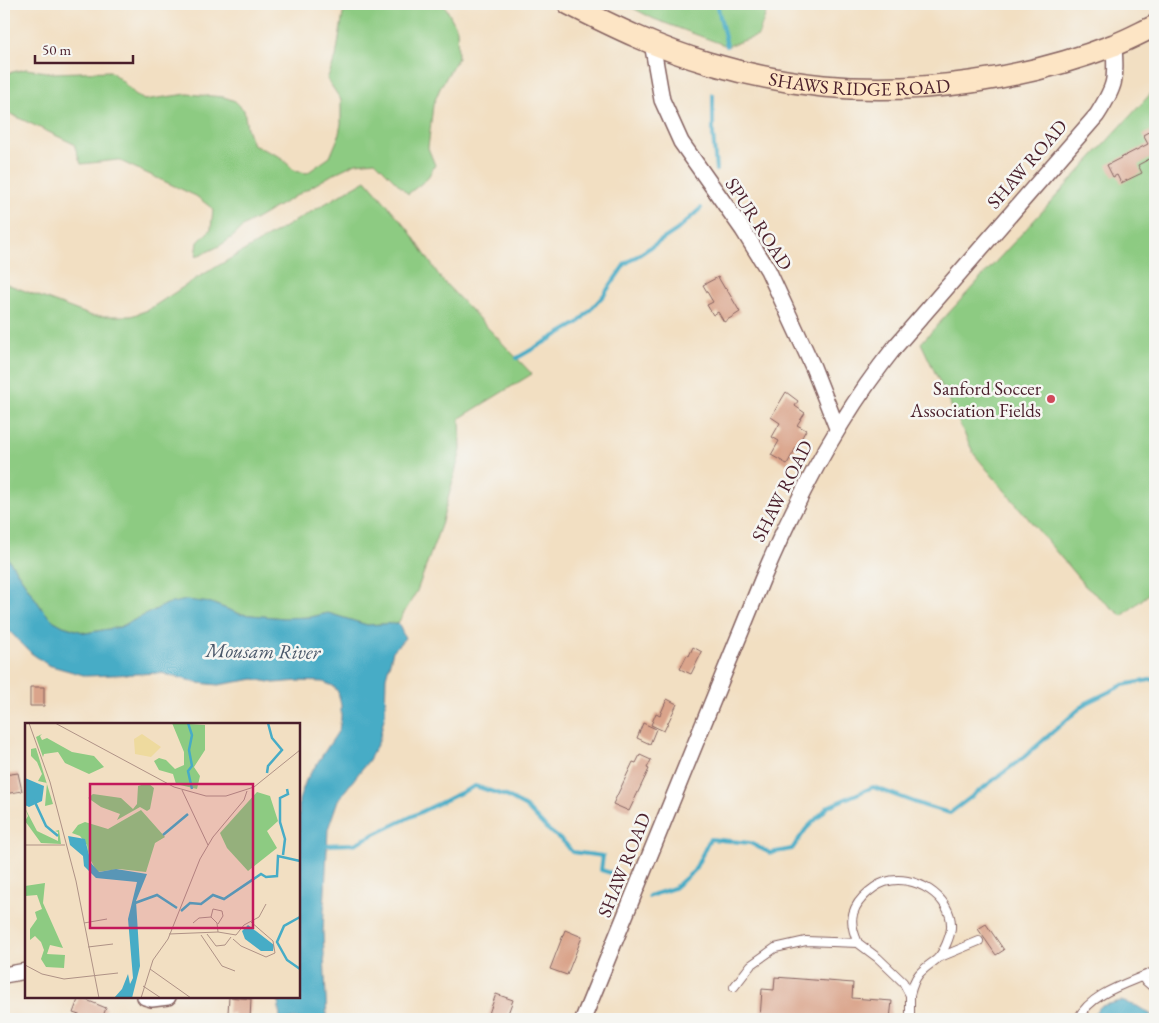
<svg xmlns="http://www.w3.org/2000/svg" width="1159" height="1023" font-family="'EB Garamond',serif">
  <style>
    .green { fill: #8dcb82; stroke: #6c7556 }
    .water { fill: #47acc6; stroke: #486678 }
    .lines { fill: none; stroke-linecap: round; stroke-linejoin: round }
    .stream { stroke: #47acc6; stroke-width: 4 }
    .building { fill: #daa48b }
    .lane-casing { stroke: #856260; stroke-width: 10 }
    .street-casing { stroke: #856260; stroke-width: 18 }
    .secondary-casing { stroke: #856260; stroke-width: 24 }
    .lane { stroke: #fff; stroke-width: 8 }
    .street { stroke: #fff; stroke-width: 15 }
    .secondary { stroke: #fde5c5; stroke-width: 21 }
    .poi-dot { fill: #d1495b; stroke: #f6f6f2; stroke-width: 2 }
    .labels { text-anchor: middle; dominant-baseline: central; stroke-width: 5; stroke-linejoin: round; paint-order: stroke }
    .street-label { font-size: 19px; fill: #4a1f2b; stroke: #f6f6f2 }
    .poi-label { font-size: 19px; fill: #4a1f2b; stroke: #f6f6f2; text-anchor: end }
    .water-label { font-size: 20px; font-style: italic; fill: #495769; stroke: #f6f6f2 }
    .inset-river { fill: none; stroke: #47acc6; stroke-width: 2.5 }
    .inset-road { fill: none; stroke: #af9286; stroke-width: 1 }
    .view { fill: #c2185b; fill-opacity: 0.15; stroke: #c2185b; stroke-width: 2.5 }
    .inset-edge { fill: none; stroke: #4a1f2b; stroke-width: 2.5 }
  </style>
  <rect width="100%" height="100%" fill="#f6f6f2"/>
  <filter id="ink" filterUnits="userSpaceOnUse"><feTurbulence type="fractalNoise" baseFrequency=".02" numOctaves="2"/><feDisplacementMap in="SourceGraphic" scale="10" xChannelSelector="R" yChannelSelector="G"/><feConvolveMatrix kernelMatrix="1 2 1 2 8 2 1 2 1" color-interpolation-filters="sRGB"/></filter>
  <filter id="wash" filterUnits="userSpaceOnUse"><feTurbulence type="fractalNoise" baseFrequency=".0096" numOctaves="4" result="noise"/><feDisplacementMap in="SourceGraphic" scale="20" xChannelSelector="R" yChannelSelector="G"/><feGaussianBlur stdDeviation="1.12" result="paint"/><feColorMatrix in="noise" values="0 0 0 0 0 0 0 0 0 0 0 0 0 0 0 0 0 1.4 0 .05"/><feComposite in="paint" operator="in"/></filter>
  <g filter="url(#wash)">
    <rect width="100%" height="100%" fill="#f2dfc2"/>
    <!-- green -->
    <path class="green" d="M351 4H444L457 29 458 58 441 86 433 105 428 148 435 165 427 179 408 194 375 161 356 163 335 173 244 226C229 242 216 249 196 256L198 242 211 229 213 209 196 196 118 160 81 164 74 144 4 111V74L26 69 53 73 110 71 122 81 135 94 144 100 187 94 224 97 235 101 244 110 247 128 253 145 279 156 295 171 307 173 330 157 338 138 341 124V100L327 79 336 57 343 14Z
      M625 4H769L758 36 727 46 654 19Z
      M1155 89V589L1122 616 1085 586 974 454 921 343Z
      M366 180 408 229 442 280 532 374 460 418 461 450 441 525 417 591 398 623 367 625 328 613 311 617 284 618 240 614 211 603 167 604 120 627 86 633 63 626 54 621 43 610 9 560 4 547V283L92 316H131L148 310 197 278Z"/>
    <!-- water -->
    <path class="water" d="M4 547 9 560 43 610 54 621 63 626 86 633 120 627 167 604 187 600 211 603 240 614 284 618 311 617 328 613 367 625 398 623 405 638 393 651 386 677 385 714 379 741 369 760 338 800 328 829 323 932 327 1019H280L278 997H299V800L306 780 339 730 341 718V705L338 692 333 686 323 682 299 681 274 683 254 679 218 685 199 683 161 673 87 676 48 665 31 653 4 626Z
      M1121 1001 1137 1006 1155 1017V1019H1088L1101 1006Z"/>
    <g class="lines">
      <!-- stream -->
      <path class="stream" d="M717 4 727 46
        M713 95V134L716 170
        M517 358 578 323 603 296 625 264 677 230 701 208
        M324 845 354 844 475 786 506 796 526 807 547 829 565 843 572 852 603 856 601 870 618 875
        M649 896 674 888 694 871 710 839 750 843 770 853 792 849 806 829 829 806 873 787 925 806 950 813 1024 757 1086 703 1123 685 1155 679"/>
    </g>
    <g id="blocks">
      <!-- building -->
      <path class="building" d="M1152 130 1155 136V158V156L1138 165 1142 173 1121 183 1117 175 1113 177 1107 165 1148 144 1143 135Z
        M718 277 725 289 726 288 740 312 724 322 718 312 713 315 707 305 713 302 703 285Z
        M786 392 798 401 795 406 805 413 797 425 806 430 787 464 771 455 779 441 772 437 780 423 771 417Z
        M693 647 702 652 691 674 680 669 687 655 689 656Z
        M30 687H44V706H30Z
        M667 699 677 704 664 731 651 725 656 713 660 715Z
        M643 723 656 729 650 744 637 738Z
        M640 755 651 760 647 768 649 769 629 811 613 804 633 762 636 763Z
        M18 773 22 791 4 794V775Z
        M986 924 1004 950 996 955 978 929Z
        M565 930 582 937 567 975 550 969Z
        M775 977 853 983 852 998 892 1001 890 1019H760L762 989 774 990Z
        M496 994 513 1000 506 1019H487Z
        M79 997 106 1008 102 1019H91L73 1013Z
        M229 997 251 999 250 1019H233L234 1013H228Z"/>
    </g>
  </g>
  <g filter="url(#ink)">
    <use href="#blocks" fill-opacity="0" stroke="#856260" stroke-width="1"/>
    <g class="lines">
      <!-- lane casing -->
      <g class="lane-casing">
        <path id="lane" d="M858 943C850 925 849 912 863 897 869 891 876 885 885 882 913 873 953 896 951 928 950 937 944 952 937 959 931 964 924 968 919 974 914 980 912 987 910 995
          M938 958 979 941
          M1141 977 1155 989
          M734 987 751 965 775 948 806 941 858 943 878 958 903 982 910 995V1019
          M1078 1019C1091 992 1130 983 1155 971"/>
      </g>
      <!-- street casing -->
      <g class="street-casing">
        <path id="street" d="M652 43 662 100 681 142 743 230 768 270 813 367 837 428
          M4 975 26 971
          M145 997 152 999 168 997
          M583 1019 762 580C797 497 839 417 895 347L1097 115C1116 85 1116 81 1114 45"/>
      </g>
      <!-- secondary casing -->
      <g class="secondary-casing">
        <g id="secondary">
          <path id="s1" d="M569 4C614 27 660 49 708 63 745 74 785 82 823 86 919 95 1024 80 1114 45 1128 40 1142 32 1155 26"/>
        </g>
      </g>
      <!-- lane -->
      <use href="#lane" class="lane"/>
      <!-- street -->
      <use href="#street" class="street"/>
      <!-- secondary -->
      <use href="#secondary" class="secondary"/>
    </g>
  </g>
  <!-- markers -->
  <circle class="poi-dot" cx="1051" cy="399" r="5"/>
  <g class="labels">
    <!-- street labels -->
    <g class="street-label">
      <text stroke="none"><textPath href="#s1" startOffset="305">SHAWS RIDGE ROAD</textPath></text>
      <text transform="translate(1027 164) rotate(-49)">SHAW ROAD</text>
      <text transform="translate(759 224) rotate(57)">SPUR ROAD</text>
      <text transform="translate(782 491) rotate(-63)">SHAW ROAD</text>
      <text transform="translate(624 865) rotate(-68)">SHAW ROAD</text>
    </g>
    <!-- poi labels -->
    <g class="poi-label">
      <text x="1041" y="388">Sanford Soccer<tspan x="1041" dy="22">Association Fields</tspan></text>
    </g>
    <!-- water labels -->
    <g class="water-label">
      <text transform="translate(263 651) rotate(1)">Mousam River</text>
    </g>
  </g>
  <!-- overview -->
  <g transform="translate(25 723)">
    <rect width="275" height="275" fill="#f2dfc2"/>
    <path d="M147 0 180 2V27L169 44 175 53 172 66 151 61 148 51 134 47 129 38 134 35 141 37 150 46 159 42V29ZM17 11 15 13 17 17 22 15 47 29 69 33 79 44 64 51 40 40 33 29 19 31 18 34 11 14ZM11 25 28 81 20 83 22 60 13 58 17 51 12 39 6 33V26ZM123 60 129 65 125 86 122 88 115 84 92 97 95 91 76 84 63 75 68 71 96 75 108 86 112 81 113 63ZM232 69 245 73 253 98 242 108 252 125 223 148 202 125 195 110ZM0 85 12 108 33 118V109L30 108 34 107 36 121 16 120 0 98 3 93ZM116 87 140 114 130 120 121 149 94 146 72 149 64 134 62 122 55 113 47 110 53 102 60 99 83 106ZM20 160 18 180 38 225 25 222 22 231 40 232 39 245 21 244 16 236 19 227 16 219 10 213 5 217V206L12 196 10 189 17 186 12 172 0 173V163Z" fill="#8dcb82"/>
    <path d="M117 11 136 24 126 34 110 31 109 16Z" fill="#eeda9e"/>
    <path d="M0 55 19 63 17 78 4 84 0 82ZM43 113 60 116 66 140 74 149 91 146 122 151 111 178 115 243 107 275H89L97 266 103 251 105 261 108 255 103 196 112 159 71 155 59 143 58 133 45 122ZM223 202 249 222 248 228H236L220 216 217 208Z" fill="#47acc6"/>
    <path class="inset-river" d="M163 0 167 12 164 27 167 43 163 48 167 66M242 50 243 43 257 27 247 15 243 0M9 77 21 103 33 113M138 112 163 91M258 132 260 116 255 99V75L263 71 262 66M110 180 132 172 152 185M156 188 165 180 176 181 188 172 199 176 236 151 241 154 252 153 253 133 275 138M275 194 259 203 252 219 262 237 275 246"/>
    <path class="inset-road" d="M4 0 25 59 51 158 74 275M30 0 149 64 181 73H201L229 64 275 27M157 67 183 122M0 122H40M186 194 188 186 197 188 198 193 193 201M59 200 82 196M193 209 211 212 219 202 234 194 241 181M144 211 193 209 192 200 186 194 174 195 168 200M182 211 191 223 200 222 206 214M176 212 197 243 210 248M208 216 216 223 241 234 250 230 248 218 226 199M63 224 88 221M0 242 17 251 39 256 93 250M125 246 166 275M118 263 136 275M116 275 128 237 143 216 175 136 188 114 219 77 222 68"/>
    <path class="view" d="M65 61H228V205H65Z"/>
    <rect width="275" height="275" class="inset-edge"/>
  </g>
  <!-- margin -->
  <rect width="1159" height="1023" fill="none" stroke="#f6f6f2" stroke-width="20"/>
  <!-- scale -->
  <path d="M35 55v8h98v-8" fill="none" stroke="#4a1f2b" stroke-width="2.5"/>
  <text x="42" y="55" font-size="15" fill="#4a1f2b" stroke="#f6f6f2" stroke-width="4" paint-order="stroke">50 m</text>
</svg>
